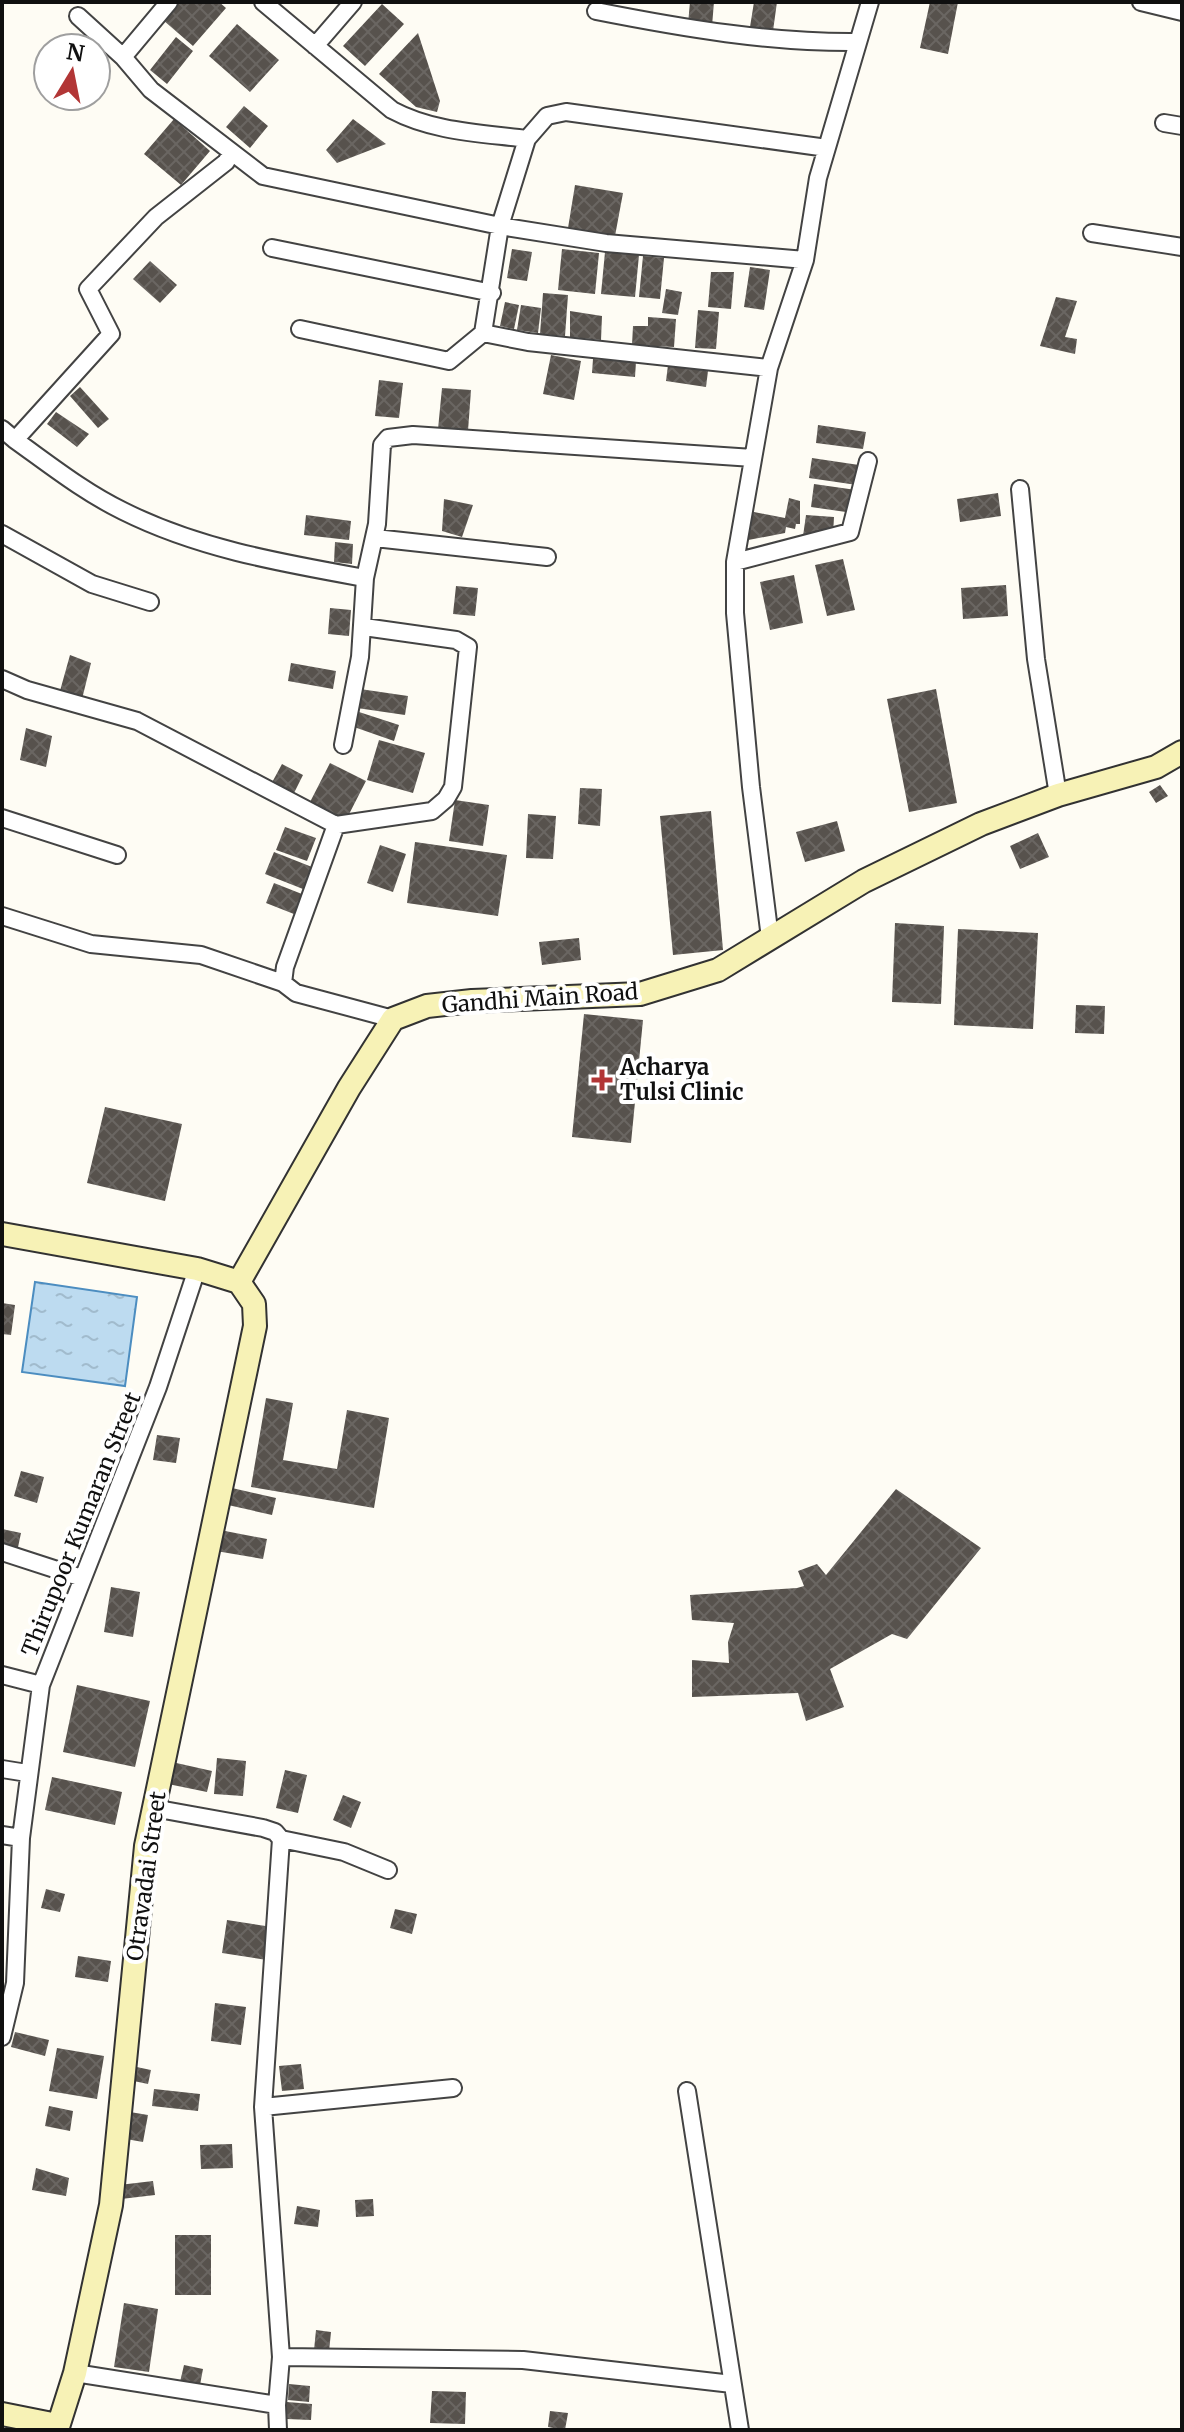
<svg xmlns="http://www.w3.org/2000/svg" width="1184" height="2432" font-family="Merriweather,serif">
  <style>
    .water { fill: url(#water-ripples); stroke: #4c8dc0; stroke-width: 2 }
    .building { fill: url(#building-cross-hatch) }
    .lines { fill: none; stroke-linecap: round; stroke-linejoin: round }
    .street-casing { stroke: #434343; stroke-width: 20 }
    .secondary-casing { stroke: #323232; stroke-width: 26 }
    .street { stroke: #fff; stroke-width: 16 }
    .secondary { stroke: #f7f2b6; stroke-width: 22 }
    .poi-dot { fill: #b23636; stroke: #fff; stroke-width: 3 }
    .labels { text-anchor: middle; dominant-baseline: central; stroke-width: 8; stroke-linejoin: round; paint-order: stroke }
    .street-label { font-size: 22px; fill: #101010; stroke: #fff }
    .poi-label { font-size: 22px; font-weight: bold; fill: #101010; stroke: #fff; text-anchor: start }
  </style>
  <defs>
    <pattern id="water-ripples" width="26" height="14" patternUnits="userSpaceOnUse" patternTransform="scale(2)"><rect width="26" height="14" fill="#bddbf0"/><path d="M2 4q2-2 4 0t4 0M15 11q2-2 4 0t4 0" fill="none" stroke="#a1bbcd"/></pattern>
    <pattern id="building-cross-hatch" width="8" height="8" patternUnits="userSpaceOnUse" patternTransform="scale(2)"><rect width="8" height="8" fill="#57524d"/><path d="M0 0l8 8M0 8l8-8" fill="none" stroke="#6a6662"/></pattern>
  </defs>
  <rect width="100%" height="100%" fill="#fefcf4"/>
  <!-- water -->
  <path class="water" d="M35 1282 137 1297 125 1386 22 1372Z"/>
  <!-- building -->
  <path class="building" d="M178 2H219L226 8 193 46 163 20Z
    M690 2H714L712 26 688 24Z
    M754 2H777L773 31 750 27Z
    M930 2H958L948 54 920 48Z
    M382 4 404 24 365 66 343 46Z
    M237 24 279 60 250 92 209 56Z
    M418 33 440 101 437 112 416 107 379 74Z
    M176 37 193 51 167 84 150 70Z
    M244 106 268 126 250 148 226 127Z
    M174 119 210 151 181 185 144 154Z
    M353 119 386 144 337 163 326 150Z
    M575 185 623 193 615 236 568 228Z
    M512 249 532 252 527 281 507 278Z
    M562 249 599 253 595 294 558 290Z
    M605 252 639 255 635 297 601 294Z
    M643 256 664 258 660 299 639 297Z
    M150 261 177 285 160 303 133 279Z
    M750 267 770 270 764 310 744 307Z
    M711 272H734L731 309 708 307Z
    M666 289 682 292 678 315 662 313Z
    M543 293 568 295 565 336 540 334Z
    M1056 297 1077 301 1065 337 1077 339 1075 354 1040 346Z
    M505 302 519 305 514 329 500 326Z
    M521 305 541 308 538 333 517 330Z
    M698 310 719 312 716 349 695 348Z
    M570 311 602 316 601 340 570 337Z
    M648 317 676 319 674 347 632 345 633 326H648Z
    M551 355 581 361 574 400 543 394Z
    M593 359 636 362 635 377 592 373Z
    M668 365 708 371 706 387 666 381Z
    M379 380 403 383 399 418 375 416Z
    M80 387 109 419 98 428 70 396Z
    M442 388 471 390 468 431 438 429Z
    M56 412 89 434 77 447 47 424Z
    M818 425 866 432 863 449 816 443Z
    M812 458 859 465 857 485 809 478Z
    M814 484 856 490 853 513 811 507Z
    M998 493 1001 516 960 522 957 499Z
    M789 498 800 501V524H796L795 529 786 527 785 533 743 541 749 511 785 518Z
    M444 499 473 505 462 537 442 531Z
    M306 515 351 521 349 540 304 535Z
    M806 515 834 517 833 535 803 536Z
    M335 542 353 544 352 564 334 562Z
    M843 559 855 610 827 616 815 565Z
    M794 575 803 623 770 630 760 582Z
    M1006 585 1008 616 963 619 961 588Z
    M456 586 478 588 475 616 453 614Z
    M330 608 351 610 349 636 328 634Z
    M70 655 91 663 81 703 58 698Z
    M291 663 336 671 333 689 288 681Z
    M360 689 408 696 405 715 357 708Z
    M936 689 957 803 909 812 887 699Z
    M359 712 399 725 394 741 354 727Z
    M26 728 52 736 46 767 20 760Z
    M379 740 425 753 413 793 367 780Z
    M330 763 366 781 345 822 309 804Z
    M282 764 303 775 291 799 269 788Z
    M1160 785 1168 796 1156 803 1149 792Z
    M580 788 602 789 600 826 578 824Z
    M455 800 489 805 483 846 449 841Z
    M711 811 723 950 673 955 660 816Z
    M528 814 556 816 553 859 526 858Z
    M837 821 845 851 805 862 796 832Z
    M285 827 316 838 307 861 276 850Z
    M1038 833 1049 857 1020 869 1010 846Z
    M415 842 507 855 498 916 407 903Z
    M380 845 406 854 393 892 367 883Z
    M274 852 312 867 303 889 265 874Z
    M274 883 307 896 299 916 266 903Z
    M895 923 944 926 941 1004 892 1002Z
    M958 929 1038 933 1033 1029 954 1025Z
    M579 938 581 960 542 965 539 942Z
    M1076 1005 1105 1006 1104 1034 1075 1033Z
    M584 1014 643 1020 631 1143 572 1137Z
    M105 1107 182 1124 165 1201 87 1183Z
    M2 1303 15 1305 11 1335 2 1334Z
    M266 1398 293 1403 283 1460 337 1469 347 1410 389 1418 374 1508 251 1487Z
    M157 1435 180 1438 176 1463 153 1460Z
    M21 1471 44 1477 37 1503 14 1496Z
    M232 1488 276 1498 272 1515 228 1505Z
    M896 1489 981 1548 907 1639 892 1634 830 1669 844 1707 806 1721 798 1693 692 1697V1660L729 1663 728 1642 734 1623 692 1620 690 1595 797 1588 804 1586 798 1571 817 1564 826 1575Z
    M2 1529 21 1533 17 1552 2 1549Z
    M220 1530 267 1539 263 1559 216 1551Z
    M111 1587 140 1592 133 1637 104 1632Z
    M77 1685 150 1701 135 1767 63 1752Z
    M217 1758 246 1761 243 1796 214 1794Z
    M172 1762 212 1771 207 1792 168 1784Z
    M285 1770 307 1775 298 1813 276 1808Z
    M52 1777 122 1792 115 1825 45 1810Z
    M343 1795 361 1802 351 1828 333 1820Z
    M46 1889 65 1894 60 1912 41 1908Z
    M395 1909 417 1914 412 1934 390 1928Z
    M227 1920 272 1927 267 1960 222 1953Z
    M78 1956 111 1961 108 1982 75 1977Z
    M215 2003 246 2007 241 2045 211 2041Z
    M15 2032 49 2040 45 2056 11 2047Z
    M57 2048 104 2056 97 2099 49 2091Z
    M301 2064 304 2089 282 2091 279 2066Z
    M127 2065 151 2070 148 2084 124 2079Z
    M154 2089 200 2094 198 2111 152 2106Z
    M49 2106 73 2111 70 2131 45 2126Z
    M130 2112 148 2115 143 2142 126 2139Z
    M232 2144 233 2168 201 2169 200 2145Z
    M36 2168 69 2178 66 2196 32 2190Z
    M153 2181 155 2195 121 2199 119 2185Z
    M373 2199 374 2216 356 2217 355 2200Z
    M297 2206 320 2210 318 2227 294 2224Z
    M175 2235H211V2295H175Z
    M124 2303 158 2309 149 2372 114 2367Z
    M316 2330 331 2332 329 2352 314 2350Z
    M184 2365 203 2369 200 2385 180 2382Z
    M289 2384 310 2386 309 2402 288 2400Z
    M432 2391 466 2392 465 2424 430 2423Z
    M287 2402 312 2404 311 2420 287 2419Z
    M550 2411 568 2413 565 2430 548 2427Z"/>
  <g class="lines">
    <!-- street casing -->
    <g class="street-casing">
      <path id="street" d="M263 2 392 110C433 132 481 133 527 139
        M1141 2 1182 12
        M596 11C682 28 770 43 858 42
        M78 16 123 57 151 90 263 176 500 226 606 243 805 260
        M315 46 353 2
        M123 57 169 2
        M1164 123 1182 126
        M232 152 226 162 156 217 88 289 111 334 15 440C50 465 84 492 123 511 199 549 282 563 365 578L360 657 343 745
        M1092 233 1182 247
        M272 248 492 293
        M300 329 449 361 483 333
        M769 368 528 342 483 333 500 226 527 139 547 116 566 112 827 148
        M2 429 15 440
        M1020 489 1036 659 1058 795
        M2 534 92 584 150 602
        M375 538 547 557
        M735 562 850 532 868 461
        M365 578 377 524 382 445 388 438 413 435 753 458
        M2 679 27 690 137 721 336 825 432 811 446 799 453 787 468 647 456 640 364 627
        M2 818 117 855
        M336 825 285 967 283 983 296 993 393 1019
        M2 916 91 944 201 955 283 983
        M770 938 751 787 735 613V562L769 368 805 260 818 178 870 2
        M2 1552 82 1578
        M2 1675 41 1685
        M2 1769 27 1773
        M153 1808 263 1828 275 1832 281 1839 263 2107 281 2357 277 2405
        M2 1835 21 1838
        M281 1839 344 1852 388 1870
        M2 2037 15 1983 21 1838 41 1685 158 1387 197 1269
        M687 2091 740 2430
        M263 2107 453 2088
        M281 2357 523 2360 732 2384
        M75 2373 277 2405 278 2430"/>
    </g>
    <!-- secondary casing -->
    <g class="secondary-casing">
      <path id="secondary" d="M2 1234 197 1269 239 1282 349 1088 393 1019 427 1006 472 1001 640 994 718 970 864 881 981 824 1058 795 1156 767 1182 752
        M2 2414 57 2425
        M57 2430 75 2373 111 2205 146 1846 255 1326 254 1304 239 1282"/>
    </g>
    <!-- street -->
    <use href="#street" class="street"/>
    <!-- secondary -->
    <use href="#secondary" class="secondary"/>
  </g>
  <!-- markers -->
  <path class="poi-dot" d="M598 1068h8v8h8v8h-8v8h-8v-8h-8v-8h8z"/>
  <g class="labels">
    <!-- street labels -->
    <g class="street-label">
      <text transform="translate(540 998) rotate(-4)">Gandhi Main Road</text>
      <text transform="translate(81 1524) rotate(-68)">Thirupoor Kumaran Street</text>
      <text transform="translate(146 1876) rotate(-82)">Otravadai Street</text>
    </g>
    <!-- poi labels -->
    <g class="poi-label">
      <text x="620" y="1067">Acharya<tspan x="620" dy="25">Tulsi Clinic</tspan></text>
    </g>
  </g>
  <!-- border -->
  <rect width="1184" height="2432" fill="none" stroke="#101010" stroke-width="8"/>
  <!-- north arrow -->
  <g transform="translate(72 72) rotate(10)"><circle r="38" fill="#ffffff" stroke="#9f9f9f" stroke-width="2"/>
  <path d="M0-6L14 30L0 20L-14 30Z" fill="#b23636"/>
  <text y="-12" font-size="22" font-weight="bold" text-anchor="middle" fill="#101010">N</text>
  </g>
</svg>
